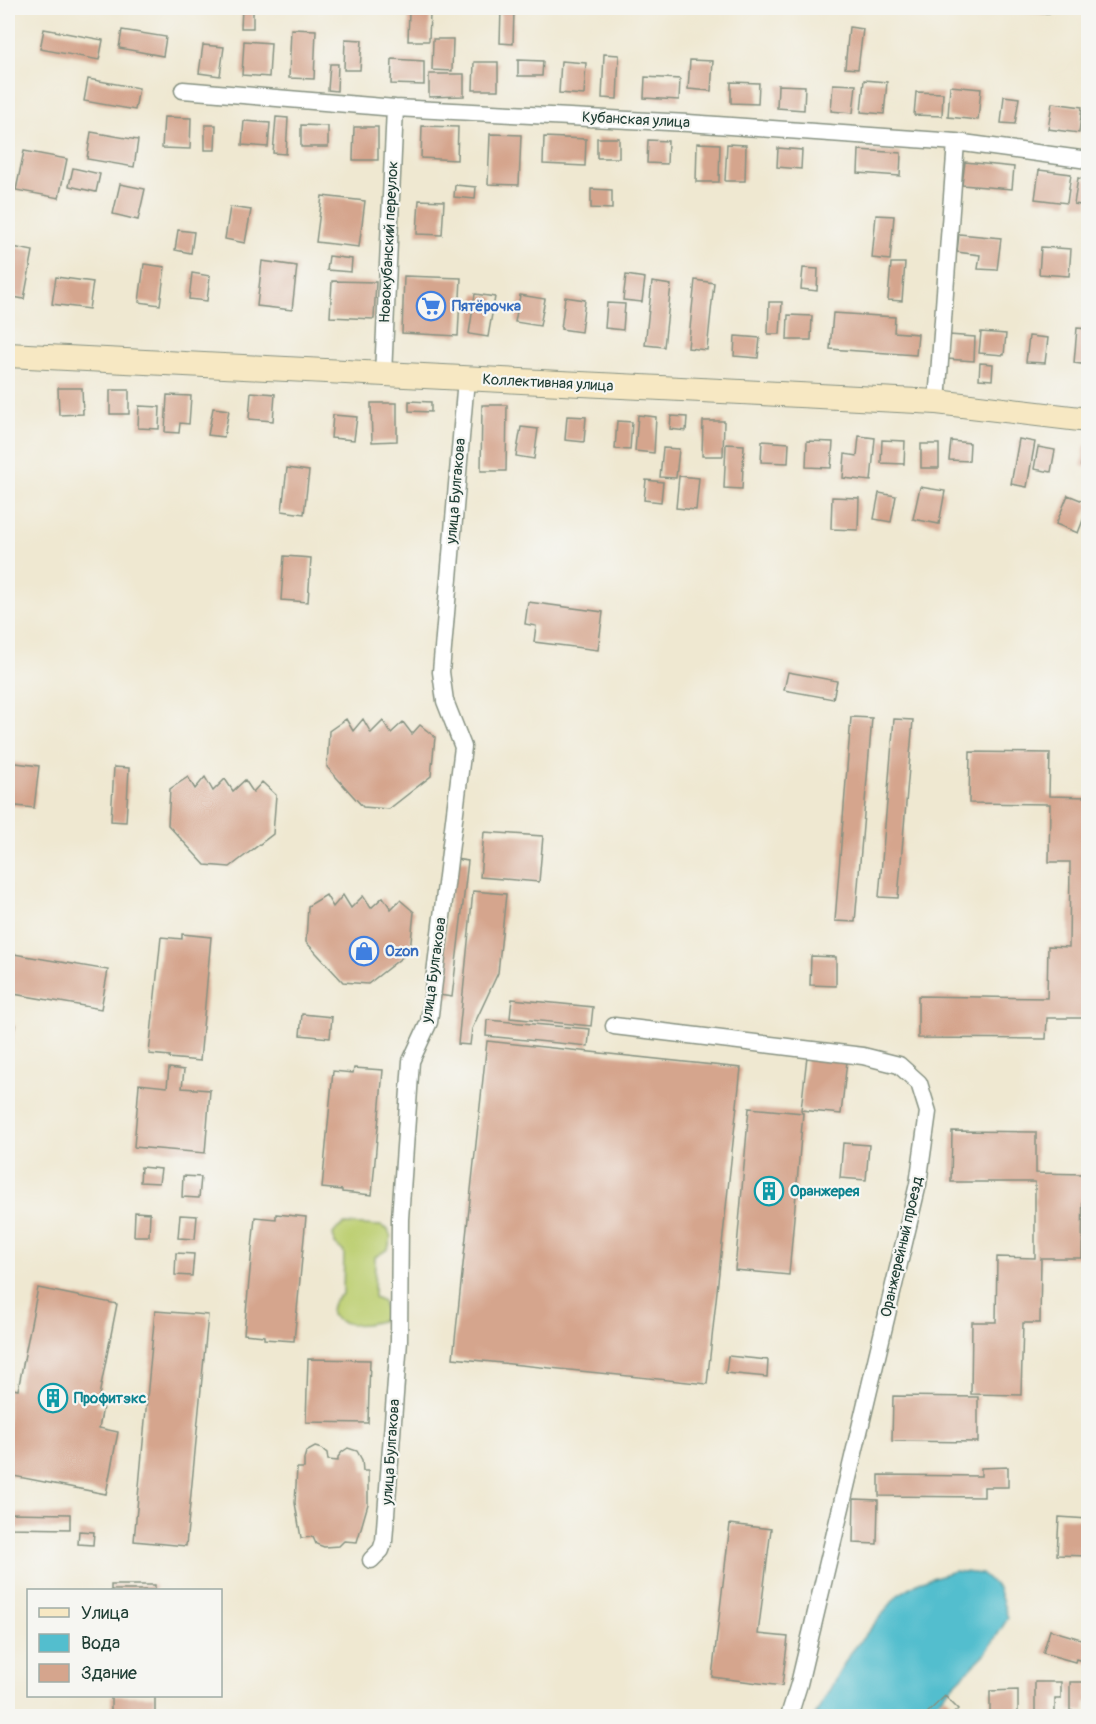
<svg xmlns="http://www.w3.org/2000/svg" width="1096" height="1724" font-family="Pangolin,sans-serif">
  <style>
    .green { fill: #bdcf72; stroke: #6e8653; stroke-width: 1.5 }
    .water { fill: #53bece; stroke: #397e81; stroke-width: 1.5 }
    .building { fill: #d5a58d }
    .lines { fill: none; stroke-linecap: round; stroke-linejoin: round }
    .street-casing { stroke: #879282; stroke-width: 19 }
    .secondary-casing { stroke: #879282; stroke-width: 26 }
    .street { stroke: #fff; stroke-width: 16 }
    .secondary { stroke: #f7e8c3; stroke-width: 24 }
    .labels { text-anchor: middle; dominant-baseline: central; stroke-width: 4.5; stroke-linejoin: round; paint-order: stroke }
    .street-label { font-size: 15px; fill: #1f3d34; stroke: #f6f6f2 }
    .shop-label { font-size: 15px; font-weight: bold; fill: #366cbe; stroke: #f6f6f2; text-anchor: start }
    .culture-label { font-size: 15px; font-weight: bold; fill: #0d838f; stroke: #f6f6f2; text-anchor: start }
  </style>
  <rect width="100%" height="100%" fill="#f6f6f2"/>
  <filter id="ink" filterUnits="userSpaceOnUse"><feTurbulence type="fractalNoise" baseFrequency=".0167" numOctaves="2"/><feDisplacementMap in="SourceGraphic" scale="12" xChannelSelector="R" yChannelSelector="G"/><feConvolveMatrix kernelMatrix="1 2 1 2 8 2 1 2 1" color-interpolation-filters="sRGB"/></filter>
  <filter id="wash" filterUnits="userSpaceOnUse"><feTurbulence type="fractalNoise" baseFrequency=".008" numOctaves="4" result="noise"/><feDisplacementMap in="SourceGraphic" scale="24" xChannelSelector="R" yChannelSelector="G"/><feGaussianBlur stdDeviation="1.35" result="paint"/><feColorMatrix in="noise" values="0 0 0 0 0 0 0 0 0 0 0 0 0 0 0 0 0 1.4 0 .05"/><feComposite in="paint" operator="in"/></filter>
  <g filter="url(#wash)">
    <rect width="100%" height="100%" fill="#efe8d1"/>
    <!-- green -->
    <path class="green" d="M345 1224 381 1226 388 1230 391 1237 388 1249 375 1257 374 1297 383 1301 385 1310 384 1320C367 1325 344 1328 331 1315 331 1304 333 1300 343 1294L344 1252 335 1244 333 1234 338 1228Z"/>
    <!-- water -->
    <path class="water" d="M954 1571 982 1574 998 1588 1008 1618 986 1653 922 1716H815L849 1655 898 1595 919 1582Z"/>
    <g id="blocks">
      <!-- building -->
      <path class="building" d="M242 8H253V28H241Z
        M1008 8H1049V14L1008 11Z
        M501 9 514 10 513 44 500 43Z
        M409 11 430 12 429 41H408Z
        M849 27 863 29 858 69 845 68Z
        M44 29 103 40 99 60 40 49Z
        M291 29 316 30 314 79 289 78Z
        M122 30 166 37 163 56 119 48Z
        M345 39 362 40 360 70H344Z
        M433 39H453L452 71 432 70Z
        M244 41 271 43 269 77 242 75Z
        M203 45 224 47 220 76 199 73Z
        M604 54 619 55 617 99 602 98Z
        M392 59 424 61V85L391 84Z
        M518 60 543 61 542 76H518Z
        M690 60 713 61 711 91 688 89Z
        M561 61 586 63 584 95 559 93Z
        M474 62H498V90H473Z
        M330 64H338L337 91 328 90Z
        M429 74H464V96L429 97Z
        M645 77 680 79 679 100 644 98Z
        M88 79 139 88 135 110 84 101Z
        M864 80 887 82 884 114 861 112Z
        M731 82 759 83 758 104 731 103Z
        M833 84 856 85 853 113 831 111Z
        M778 85 805 86 804 110 777 108Z
        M950 86 981 89 978 120 948 117Z
        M916 92 943 93 942 116 914 115Z
        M1004 96 1019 98 1015 124 1001 123Z
        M1052 103 1082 107 1079 133 1048 129Z
        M164 117 191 118 190 149 162 148Z
        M276 117 288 118 286 154 273 153Z
        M244 121 270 123 268 147 242 145Z
        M205 125H216L215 150H205Z
        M301 125 328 126V147H301Z
        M422 126 458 127 457 160 421 158Z
        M354 127H378V160H353Z
        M91 132 138 140 134 167 87 159Z
        M490 134 521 135 519 185 488 184Z
        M544 137 586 139 585 166 543 164Z
        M597 138H619V158H597Z
        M648 140 668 141 667 164 647 163Z
        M697 143 720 144 719 182H696Z
        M727 144 746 145 745 181H725Z
        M778 148 802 150 801 169 777 167Z
        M859 150 901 153 900 176 858 173Z
        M24 151 67 159 59 198 16 190Z
        M965 162 1014 167 1012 189 962 185Z
        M73 168 100 174 96 192 69 186Z
        M1039 170 1071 174 1067 203 1035 199Z
        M1078 178 1088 180V206L1074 204Z
        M120 184 145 189 138 220 113 214Z
        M455 185 476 187 475 199 454 197Z
        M591 189 612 190V209L591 208Z
        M322 196 365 201 359 247 316 242Z
        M419 200 444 201 442 235 417 234Z
        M230 207 251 210 245 243 225 239Z
        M876 215 894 216 890 260 872 258Z
        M178 230 194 232 191 253 175 250Z
        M959 234 1001 238 997 270 978 269 980 255 957 252Z
        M8 246 33 251 24 299 8 296Z
        M1041 247 1071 249 1069 276 1039 274Z
        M329 256 352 259 351 272 327 270Z
        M262 261 297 266 292 310 257 306Z
        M891 263H905L902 301 888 300Z
        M144 264 165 267 160 305 139 302Z
        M803 268 818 269 817 291 801 289Z
        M192 273 210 276 207 301 189 299Z
        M626 275 645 278 642 302 623 300Z
        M404 276 461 278 458 336 402 333Z
        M56 277 93 282 89 309 52 304Z
        M695 280 714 283 707 350 688 348Z
        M332 281 376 282 374 319 330 317Z
        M652 282 671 285 664 347 645 345Z
        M475 294 495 297 488 337 469 334Z
        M520 295 545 299 540 326 515 322Z
        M565 297 585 300 581 332 561 329Z
        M769 302H782L780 334H768Z
        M607 303 625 304 623 330 605 328Z
        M833 313 895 317 894 332 918 334 916 355 830 349Z
        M788 315 812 316 811 340H787Z
        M1077 328 1088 329V365L1074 363Z
        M981 332 1006 334 1004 355 979 353Z
        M949 335 975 337 974 361 947 359Z
        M735 336 760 338 758 358 734 356Z
        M1029 336 1048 338 1045 363 1026 362Z
        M980 363 993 364 992 380 979 379Z
        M58 388H82L83 414 59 415Z
        M110 390H129V414H110Z
        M251 392 275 394 273 421 249 419Z
        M167 395 191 396 189 424 180 423 179 433 165 432Z
        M409 401 431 402V412L409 411Z
        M371 403H397V441L372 442Z
        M482 405H507L506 471H481Z
        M139 406 160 407 159 429 138 428Z
        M213 408 229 410 224 437 208 435Z
        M333 415 357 417 354 440 331 438Z
        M638 415 656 417 654 453 635 451Z
        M567 416 586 417 584 442 565 440Z
        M671 416 687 417 686 431 670 429Z
        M617 421 632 422 630 450 615 449Z
        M703 421H724L723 456H702Z
        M521 427 538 429 534 459 516 456Z
        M859 436 875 438 871 481 843 478 845 454 857 456Z
        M1019 439 1035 442 1027 487 1011 484Z
        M882 440 905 441 904 464 881 463Z
        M762 441 789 443 788 463 761 462Z
        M807 441 833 442 831 468 806 467Z
        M951 441 970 443 969 461 949 460Z
        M726 444 744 445 742 489 724 488Z
        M921 444H939V468H921Z
        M1085 445 1088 446V468L1081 466Z
        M1038 447 1055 450 1051 472 1034 469Z
        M663 448 679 449 676 478 660 477Z
        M287 468 309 471 304 514 282 511Z
        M679 476 699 478 696 510 676 508Z
        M646 480 663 482 661 502 644 500Z
        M920 487 945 491 939 524 913 519Z
        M879 493 896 496 891 522 874 519Z
        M1068 495 1088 503V507L1078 533 1056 524Z
        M832 497 859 498 858 530 831 529Z
        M284 556 311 558 308 602 281 600Z
        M528 602 603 612 598 650 534 642 536 626 525 624Z
        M788 672 837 681 833 699 784 690Z
        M851 717 872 718 855 922 835 921Z
        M346 719 353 731 363 719 371 733 383 721 391 733 403 722 412 734 420 725 435 737 431 776 389 809 363 807 327 767 329 731Z
        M894 719 913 720 898 898 879 897Z
        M970 752 1050 753 1049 796 1088 797V1018H1047L1046 1039 918 1038V996L1047 998 1048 946 1069 947 1070 862H1049L1050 804 969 803Z
        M8 762 39 766 34 808 8 805Z
        M114 767 129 768 126 822 111 821Z
        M188 777 195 789 205 777 213 791 225 779 233 791 245 780 253 792 262 782 276 795 273 834 230 867 205 865 168 825 170 789Z
        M484 832 543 836 539 882 480 877Z
        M455 859 468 861 452 997 439 995Z
        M473 891 506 894 498 973 472 1029 470 1045 458 1044Z
        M326 895 333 907 343 895 351 908 363 896 371 908 383 897 391 909 400 900 414 912 410 951 368 984 343 982 306 942 308 906Z
        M182 934 211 937 200 1061 169 1058 170 1056 149 1054 161 937 182 939Z
        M8 953 108 970 101 1009 8 993Z
        M811 956 836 957V986L810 985Z
        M512 999 593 1007 591 1026 510 1018Z
        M302 1014 332 1017 330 1038 300 1035Z
        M487 1020 590 1029 588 1046 486 1036Z
        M8 1023 15 1025 10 1058 8 1057Z
        M487 1041 741 1068 707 1384 453 1358Z
        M807 1056 847 1061 841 1114 801 1110Z
        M169 1068 184 1070 182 1088 210 1090 205 1153 134 1147 139 1084 167 1087Z
        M354 1068 383 1070 372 1195 342 1192V1190L322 1188 333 1071 353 1073Z
        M749 1108 803 1113 789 1275 735 1270Z
        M952 1131 1036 1132V1173L1083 1174 1082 1258H1041L1040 1323H1023L1021 1395 971 1394 972 1322H996L997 1257 1035 1258V1182H951Z
        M843 1143 869 1145 866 1180 840 1178Z
        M141 1167 161 1169 159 1183 140 1182Z
        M183 1176 201 1177 199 1198 182 1197Z
        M135 1212 150 1213 149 1236H134Z
        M276 1214 306 1217 294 1341 264 1339V1336L244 1334 255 1217 276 1219Z
        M180 1215 197 1216 195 1239 178 1238Z
        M176 1253 194 1254 192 1276 175 1275Z
        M38 1288 117 1304 97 1406 103 1407 99 1428 118 1432 106 1494 8 1475V1388L18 1390Z
        M155 1311 208 1315 186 1546 134 1541Z
        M728 1356 768 1360 767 1377 726 1373Z
        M308 1359 370 1360 368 1423 306 1422Z
        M893 1396 978 1397V1442L892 1441Z
        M315 1447 322 1449 327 1453 328 1460 338 1461V1457L342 1452 348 1448 357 1451 362 1460 363 1471H368V1504L357 1542 344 1541 339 1546 324 1547 316 1544 313 1537 301 1538 295 1503 297 1468H304V1459L306 1452Z
        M1008 1467V1487H984V1497L879 1496V1475L981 1476V1468Z
        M854 1499 878 1500 877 1544 853 1543Z
        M8 1513 70 1514V1529L8 1528Z
        M1059 1517 1088 1519V1556L1057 1555Z
        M730 1524 771 1529 758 1634 788 1637 782 1686 712 1677Z
        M79 1531 94 1532 93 1545 78 1544Z
        M111 1585H155V1590H111Z
        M1050 1630 1088 1641V1663L1076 1659 1075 1662 1043 1653Z
        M1035 1682H1061V1699H1055V1716H1035Z
        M1070 1682H1088V1702H1085V1711H1070Z
        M1018 1690V1713H990V1691Z
        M111 1696H155V1716H111Z
        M945 1696 958 1709 951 1716H924Z"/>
    </g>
  </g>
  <g filter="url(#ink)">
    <use href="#blocks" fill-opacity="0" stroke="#879282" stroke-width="1.5"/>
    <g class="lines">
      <!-- street casing -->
      <g class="street-casing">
        <path id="street" d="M183 90 395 108 688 123 956 142 1088 160
          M383 375 395 108
          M937 402 956 142
          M614 1026 863 1056 899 1065 919 1083 928 1112 918 1184 799 1684 789 1716
          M371 1560 381 1550 384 1541 399 1341 400 1219 411 1061 429 1022 463 747 445 701 441 672 466 379"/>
      </g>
      <!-- secondary casing -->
      <g class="secondary-casing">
        <path id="secondary" d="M8 355 937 402 1088 420"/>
      </g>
      <!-- street -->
      <use href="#street" class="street"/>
      <!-- secondary -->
      <use href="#secondary" class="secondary"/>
    </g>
  </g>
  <!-- icons -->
  <defs>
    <g id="supermarket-ring" transform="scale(1.5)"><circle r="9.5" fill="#f6f6f2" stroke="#3f7fe0" stroke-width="1.5"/><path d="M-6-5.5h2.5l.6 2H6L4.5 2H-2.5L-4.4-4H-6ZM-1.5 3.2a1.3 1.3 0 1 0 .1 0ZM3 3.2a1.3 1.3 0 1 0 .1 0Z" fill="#3f7fe0"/></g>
    <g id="shop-ring" transform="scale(1.5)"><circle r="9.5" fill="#f6f6f2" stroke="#3f7fe0" stroke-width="1.5"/><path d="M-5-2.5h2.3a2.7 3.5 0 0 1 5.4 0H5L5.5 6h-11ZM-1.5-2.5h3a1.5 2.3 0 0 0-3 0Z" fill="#3f7fe0"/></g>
    <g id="building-ring" transform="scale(1.5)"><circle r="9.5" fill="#f6f6f2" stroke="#0f9aa8" stroke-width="1.5"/><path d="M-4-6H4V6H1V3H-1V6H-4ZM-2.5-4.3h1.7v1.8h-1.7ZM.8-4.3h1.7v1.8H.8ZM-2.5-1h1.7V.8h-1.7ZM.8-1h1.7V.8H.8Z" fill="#0f9aa8"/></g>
  </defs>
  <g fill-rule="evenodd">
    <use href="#supermarket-ring" x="431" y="306"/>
    <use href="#shop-ring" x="364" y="951"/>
    <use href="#building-ring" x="769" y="1191"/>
    <use href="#building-ring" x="53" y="1398"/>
  </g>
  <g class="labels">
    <!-- street labels -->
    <g class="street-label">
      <text transform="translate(636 120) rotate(3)">Кубанская улица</text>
      <text transform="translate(389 242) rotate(-87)">Новокубанский переулок</text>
      <text transform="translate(548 383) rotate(3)">Коллективная улица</text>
      <text transform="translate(456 491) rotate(-85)">улица Булгакова</text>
      <text transform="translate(434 970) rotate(-82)">улица Булгакова</text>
      <text transform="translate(902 1247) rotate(-77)">Оранжерейный проезд</text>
      <text transform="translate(391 1452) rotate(-86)">улица Булгакова</text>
    </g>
    <!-- shop labels -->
    <g class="shop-label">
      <text x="452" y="306">Пятёрочка</text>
      <text x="385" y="951">Ozon</text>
    </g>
    <!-- culture labels -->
    <g class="culture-label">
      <text x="790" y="1191">Оранжерея</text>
      <text x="74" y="1398">Профитэкс</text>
    </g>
  </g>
  <!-- margin -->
  <rect width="1096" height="1724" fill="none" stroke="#f6f6f2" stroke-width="30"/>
  <!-- legend -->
  <rect x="27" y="1589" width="195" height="108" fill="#f6f6f2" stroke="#a0aca6" stroke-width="1.5"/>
  <rect x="39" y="1608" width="30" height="9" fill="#f7e8c3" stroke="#a0aca6" stroke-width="1.5"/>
  <text x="81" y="1619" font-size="18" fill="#1f3d34">Улица</text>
  <rect x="39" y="1634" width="30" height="18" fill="#53bece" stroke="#a0aca6" stroke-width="1.5"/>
  <text x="81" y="1649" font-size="18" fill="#1f3d34">Вода</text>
  <rect x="39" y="1664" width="30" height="18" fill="#d5a58d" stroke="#a0aca6" stroke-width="1.5"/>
  <text x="81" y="1679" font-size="18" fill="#1f3d34">Здание</text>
</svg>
